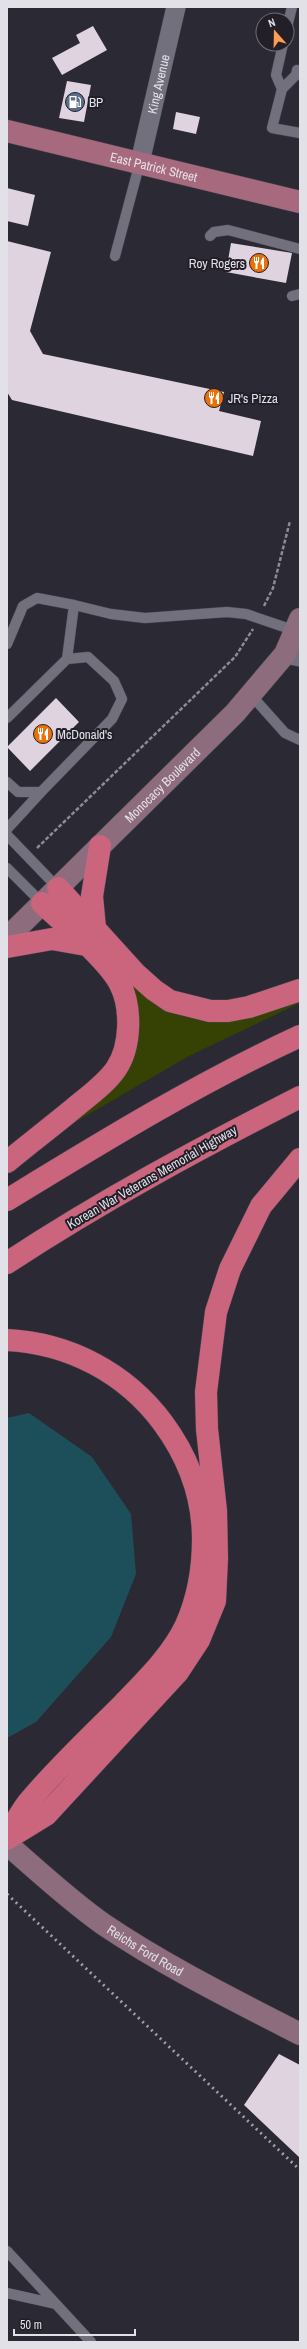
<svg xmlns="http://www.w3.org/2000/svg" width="307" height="2349" font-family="'Archivo Narrow',sans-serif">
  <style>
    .green { fill: #364204 }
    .water { fill: #1d4f5a }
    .building { fill: #ded3df }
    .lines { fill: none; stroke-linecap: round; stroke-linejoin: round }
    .lane-casing { stroke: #4a4750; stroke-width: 11 }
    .street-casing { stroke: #4a4750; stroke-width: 20 }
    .secondary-casing { stroke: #4a4750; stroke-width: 23 }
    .primary-casing { stroke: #4a4750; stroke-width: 23 }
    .highway-casing { stroke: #4a4750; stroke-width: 23 }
    .path { stroke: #8c8a93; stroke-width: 2.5; stroke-dasharray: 4 2; stroke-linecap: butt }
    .lane { stroke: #73707d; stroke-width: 10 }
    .street { stroke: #73707d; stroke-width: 19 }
    .secondary { stroke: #8d6d7d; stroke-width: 22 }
    .primary { stroke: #a7697d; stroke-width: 22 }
    .highway { stroke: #ca657d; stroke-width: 22 }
    .rail { stroke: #a09ea6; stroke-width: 3; stroke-dasharray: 2 4; stroke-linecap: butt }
    .labels { text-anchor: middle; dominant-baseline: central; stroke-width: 4; stroke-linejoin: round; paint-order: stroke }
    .street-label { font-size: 13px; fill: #e3e1e8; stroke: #221f29 }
    .poi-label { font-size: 13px; fill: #e3e1e8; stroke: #221f29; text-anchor: start }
  </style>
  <rect width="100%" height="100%" fill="#2b2933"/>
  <!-- green -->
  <path class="green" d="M128 979 159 1004 300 1000V1003L189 1056 58 1132 137 1034 134 988Z"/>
  <!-- water -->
  <path class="water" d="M29 1413 92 1457 131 1514 136 1574 111 1637 36 1722 7 1738V1418Z"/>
  <!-- building -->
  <path class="building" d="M93 26 107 50 62 75 52 58 80 43 76 35Z
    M67 81 91 85 84 122 59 118Z
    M176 112 200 117 196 134 173 129Z
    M7 188 35 195 28 226 7 221Z
    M7 241 51 252 30 331 43 354 224 392 219 411 261 421 253 456 12 400 7 392Z
    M231 243 292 253 286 283 226 272Z
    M56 698 79 722 30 771 7 747Z
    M279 2054 300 2065V2158L244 2105Z"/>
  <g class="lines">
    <!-- lane casing -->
    <g class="lane-casing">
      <path id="lane" d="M287 27 292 7
        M283 44 276 75 282 89 272 128 300 133
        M282 89 296 75 297 70
        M210 236 214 232 228 230 300 249
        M115 256 140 162
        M292 296 300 294
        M7 644 23 606 37 598 74 605
        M251 695 285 733 300 740
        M7 718 67 659 74 605 111 614 145 618 227 612 246 614 296 631
        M7 782 18 792H41L112 719 122 699 114 681 88 657 67 659
        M7 829 41 792
        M7 835 58 888
        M7 868 42 903
        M7 2251 91 2342
        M7 2293 56 2304"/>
    </g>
    <!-- street casing -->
    <g class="street-casing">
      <g id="street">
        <path id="s1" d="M140 162 176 7"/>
        <path d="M285 654 300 657"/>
      </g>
    </g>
    <!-- secondary casing -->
    <g class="secondary-casing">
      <g id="secondary">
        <path id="s2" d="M7 938 235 713 285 654 300 619"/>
        <path id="s3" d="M7 1844C38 1871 69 1900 103 1924 165 1966 234 2000 300 2034"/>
      </g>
    </g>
    <!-- primary casing -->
    <g class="primary-casing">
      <g id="primary">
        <path id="s4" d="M7 131 300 202"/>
      </g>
    </g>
    <!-- highway casing -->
    <g class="highway-casing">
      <path id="highway" d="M58 888 135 973 154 990 170 1001 210 1011H228L249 1007 300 990
        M95 928 92 896 100 846
        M7 947 52 939 86 945
        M7 1162C29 1144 51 1127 73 1109 87 1097 105 1085 116 1069 131 1047 132 1008 120 984 108 960 63 923 42 903
        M7 1200C102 1142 198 1083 300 1036
        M7 1263C101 1201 200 1148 300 1097
        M7 1340C69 1343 126 1373 163 1423 188 1457 203 1497 203 1539 203 1568 198 1598 186 1625 172 1655 146 1680 123 1704 92 1735 59 1766 31 1799 21 1810 15 1824 7 1836
        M7 1839 46 1815 178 1672 199 1640 215 1601 217 1558 216 1511 207 1429 206 1392 216 1312 230 1269 261 1206 300 1159"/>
    </g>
    <!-- path -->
    <path class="path" d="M264 606 273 588 290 521
      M37 848 235 657 253 629"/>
    <!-- lane -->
    <use href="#lane" class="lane"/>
    <!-- street -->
    <use href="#street" class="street"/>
    <!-- secondary -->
    <use href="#secondary" class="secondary"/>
    <!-- primary -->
    <use href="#primary" class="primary"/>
    <!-- highway -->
    <use href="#highway" class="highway"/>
    <!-- rail -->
    <path class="rail" d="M7 1894 300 2170"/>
  </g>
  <!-- icons -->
  <defs>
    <g id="fuel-disc" transform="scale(1)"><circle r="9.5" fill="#5c6f8a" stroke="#221f29"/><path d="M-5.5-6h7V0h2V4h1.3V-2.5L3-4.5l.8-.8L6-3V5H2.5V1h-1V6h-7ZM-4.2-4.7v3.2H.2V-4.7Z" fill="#fff"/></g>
    <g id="restaurant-disc" transform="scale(1)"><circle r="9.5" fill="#e8710a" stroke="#221f29"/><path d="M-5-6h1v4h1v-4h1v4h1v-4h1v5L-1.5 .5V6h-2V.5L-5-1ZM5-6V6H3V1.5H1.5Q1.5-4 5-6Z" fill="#fff"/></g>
  </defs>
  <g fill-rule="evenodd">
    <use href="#fuel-disc" x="75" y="102"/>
    <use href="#restaurant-disc" x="259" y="263"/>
    <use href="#restaurant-disc" x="214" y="398"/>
    <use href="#restaurant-disc" x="43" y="734"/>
  </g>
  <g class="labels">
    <!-- street labels -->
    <g class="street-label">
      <text stroke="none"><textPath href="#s1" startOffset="80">King Avenue</textPath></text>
      <text stroke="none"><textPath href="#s4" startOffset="151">East Patrick Street</textPath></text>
      <text stroke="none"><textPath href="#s2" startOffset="218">Monocacy Boulevard</textPath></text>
      <text transform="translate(152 1177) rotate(-30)">Korean War Veterans Memorial Highway</text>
      <text stroke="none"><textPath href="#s3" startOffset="175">Reichs Ford Road</textPath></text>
    </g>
    <!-- poi labels -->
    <g class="poi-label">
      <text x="89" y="102">BP</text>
      <text x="245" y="263" text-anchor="end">Roy Rogers</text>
      <text x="228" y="398">JR's Pizza</text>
      <text x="57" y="734">McDonald's</text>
    </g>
  </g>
  <!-- border -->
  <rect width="307" height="2349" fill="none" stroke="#e3e1e8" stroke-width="16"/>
  <!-- north arrow -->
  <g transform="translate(275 32) rotate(340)"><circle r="19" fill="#221f29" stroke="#6f6d75"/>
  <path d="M0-3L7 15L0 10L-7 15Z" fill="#fb9e51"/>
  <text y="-6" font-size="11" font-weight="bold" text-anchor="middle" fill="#e3e1e8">N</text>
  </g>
  <!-- scale -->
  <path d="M14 2329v6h121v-6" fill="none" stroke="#e3e1e8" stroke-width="2"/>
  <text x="20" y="2329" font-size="12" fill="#e3e1e8" stroke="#221f29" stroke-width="3" paint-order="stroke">50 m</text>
</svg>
